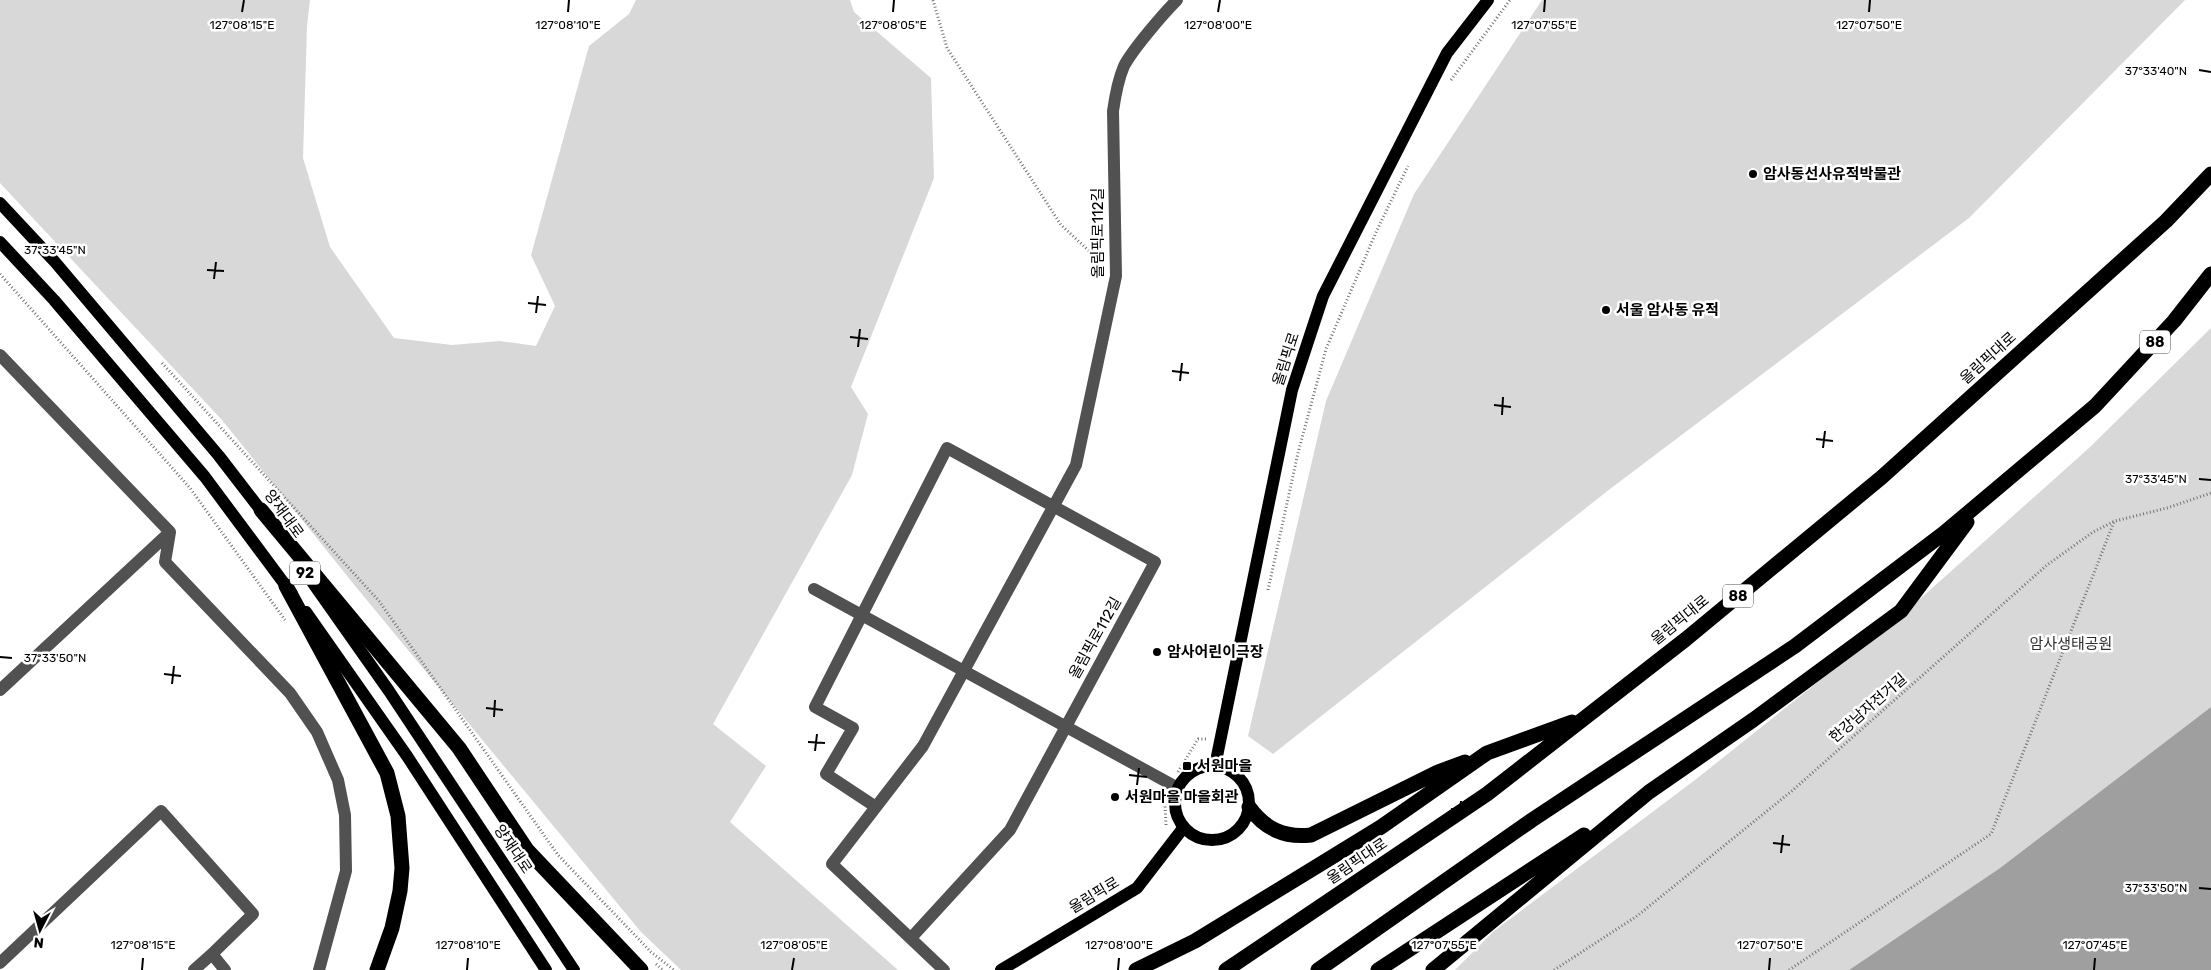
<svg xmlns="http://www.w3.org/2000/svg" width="2211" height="970" font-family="Rubik,'Noto Sans KR',sans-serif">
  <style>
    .green { fill: #d8d8d8 }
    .water { fill: #9f9f9f }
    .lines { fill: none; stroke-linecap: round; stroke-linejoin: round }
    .path { stroke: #737373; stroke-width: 3; stroke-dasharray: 1 2.5; stroke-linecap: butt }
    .minor { stroke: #515151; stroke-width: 12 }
    .major { stroke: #000; stroke-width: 12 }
    .highway { stroke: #000; stroke-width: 15 }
    .ticks { fill: none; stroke: #000; stroke-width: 2 }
    .poi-dot { fill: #000; stroke: #fff; stroke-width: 2 }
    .labels { text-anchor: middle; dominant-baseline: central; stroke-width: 5; stroke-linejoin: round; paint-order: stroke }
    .shield { fill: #fff; stroke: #4c4c4c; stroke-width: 1 }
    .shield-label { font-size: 14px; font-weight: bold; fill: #000 }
    .poi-label { font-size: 15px; font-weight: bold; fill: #000; stroke: #fff; text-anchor: start }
    .street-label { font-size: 15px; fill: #000; stroke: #fff }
    .park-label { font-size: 15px; fill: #2f2f2f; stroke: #fff }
    .ticks-label { font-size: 12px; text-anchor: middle; fill: #000; stroke: #fff; stroke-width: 5; stroke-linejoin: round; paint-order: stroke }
  </style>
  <rect width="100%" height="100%" fill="#fff"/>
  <!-- green -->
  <path class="green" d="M0 0H310L307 26 303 158 330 247 394 338 452 345 500 341 536 346 555 306 531 255 589 46 629 14 636 0H850L854 12 931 78 934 178 851 387 868 414 852 475 713 724 766 766 730 822 898 970H681L641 932 356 587 222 420 0 183Z
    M1542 0H2185L1969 218 1610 489 1273 754 1248 736 1326 401 1414 194Z
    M2211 328V707L2000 868 1849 970H1455L1494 931 1695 780 1902 615 2089 448Z"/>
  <!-- water -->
  <path class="water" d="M2211 707V970H1849L2000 868Z"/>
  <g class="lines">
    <!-- path -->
    <path class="path" d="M933 0 947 48 1061 225 1100 261
      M1451 80 1510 0
      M0 274 190 488 285 620
      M162 363 379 601 558 855 651 952 674 970
      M1268 590 1298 453 1326 349 1377 230 1408 166
      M1178 772 1198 739H1206
      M1166 825 1165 805 1168 799
      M656 964 663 970
      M1554 970 1637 916 1793 790 2047 565 2093 532 2115 521 2167 508 2211 493
      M1789 970 1991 834 2114 522"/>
    <!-- minor -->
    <path class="minor" d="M0 355 170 532 165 562 290 693 317 732 338 780 345 815 346 871 319 970
      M814 589 1178 788
      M0 690 170 532
      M876 807 826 774 853 728 815 707 947 448 1155 562 1010 830 911 938
      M0 963 161 811 253 914 212 954 225 970
      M194 970 212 954
      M944 970 832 864 923 746 1076 465 1116 276 1113 111C1115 97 1118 80 1124 66 1133 49 1163 14 1177 0"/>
    <!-- major -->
    <path class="major" d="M0 203 55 262 219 456 266 517
      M0 242 54 300 205 477 292 594
      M308 576 389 691 574 970
      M306 612 407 756 546 970
      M1215 766 1292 390 1323 296 1447 53 1488 0
      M1175 803a37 37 0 1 1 74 0a37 37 0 1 1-74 0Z
      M1001 970 1137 888 1184 827"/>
    <!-- highway -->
    <path class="highway" d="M261 510 459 748 527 850 641 970
      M286 586 387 773 398 816 402 868 400 891 392 928 377 970
      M1249 807C1265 829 1284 838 1311 835L1438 772 1465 762
      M1136 970 1195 941 1381 827 1487 753 1572 722
      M1226 970 1487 794 1686 639 1882 477 2166 221 2211 174
      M1318 970 1532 820 1795 646 1944 533 2095 406 2174 321 2211 274
      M1378 970 1584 835
      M1433 970 1649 792 1753 720 1901 611 1967 522"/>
  </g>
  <!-- ticks -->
  <path class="ticks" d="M242 12 244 0M568 12 569 0M893 12 894 0M1218 12 1220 0M1544 12 1545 0M1869 12 1870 0M2199 70 2211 72M0 248 12 249M207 270 224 271M214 279 216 262M528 303 546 305M536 313 538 296M850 337 868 339M858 347 860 329M1172 371 1189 373M1180 381 1182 363M1494 405 1511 407M1502 415 1503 397M1816 439 1833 441M1823 448 1825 431M2199 479 2211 480M0 657 12 658M164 674 181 676M172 684 174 666M486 708 503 710M494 717 495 700M808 742 825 743M815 751 817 734M1129 775 1147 777M1137 785 1139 768M1451 809 1469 811M1459 819 1461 801M1773 843 1790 845M1781 853 1783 835M2199 888 2211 889M142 970 143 958M467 970 468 958M792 970 794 958M1118 970 1119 958M1443 970 1444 958M1769 970 1770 958M2094 970 2095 958"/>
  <!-- markers -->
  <g class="poi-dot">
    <circle cx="1753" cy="174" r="5"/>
    <circle cx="1606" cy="310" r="5"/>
    <circle cx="1157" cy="652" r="5"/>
    <rect x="1182" y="761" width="10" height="10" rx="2.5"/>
    <circle cx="1115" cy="797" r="5"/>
  </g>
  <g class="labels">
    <!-- shield labels -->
    <g class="shield">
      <rect x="2140" y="330.5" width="30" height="23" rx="4"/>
      <rect x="290" y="561.5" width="30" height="23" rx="4"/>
      <rect x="1723" y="584.5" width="30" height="23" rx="4"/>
    </g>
    <g class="shield-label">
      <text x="2155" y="342">88</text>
      <text x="305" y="573">92</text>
      <text x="1738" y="596">88</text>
    </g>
    <!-- poi labels -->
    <g class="poi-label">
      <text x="1763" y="174">암사동선사유적박물관</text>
      <text x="1616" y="310">서울 암사동 유적</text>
      <text x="1167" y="652">암사어린이극장</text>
      <text x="1197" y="766">서원마을</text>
      <text x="1125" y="797">서원마을 마을회관</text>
    </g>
    <!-- street labels -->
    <g class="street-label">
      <text transform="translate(1098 233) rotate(-90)">올림픽로112길</text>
      <text transform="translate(1988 358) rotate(-42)">올림픽대로</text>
      <text transform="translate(1286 359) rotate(-72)">올림픽로</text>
      <text transform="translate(284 514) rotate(54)">양재대로</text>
      <text transform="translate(1680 620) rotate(-39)">올림픽대로</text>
      <text transform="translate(1095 638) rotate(-61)">올림픽로112길</text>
      <text transform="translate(1868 708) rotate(-41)">한강남자전거길</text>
      <text transform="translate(513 849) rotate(56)">양재대로</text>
      <text transform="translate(1357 861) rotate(-34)">올림픽대로</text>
      <text transform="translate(1094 895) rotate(-31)">올림픽로</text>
    </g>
    <!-- park labels -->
    <g class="park-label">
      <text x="2071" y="644">암사생태공원</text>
    </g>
  </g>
  <g class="ticks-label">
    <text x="242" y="29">127°08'15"E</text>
    <text x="568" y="29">127°08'10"E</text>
    <text x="893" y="29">127°08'05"E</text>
    <text x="1218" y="29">127°08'00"E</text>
    <text x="1544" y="29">127°07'55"E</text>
    <text x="1869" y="29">127°07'50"E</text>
    <text x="2156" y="75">37°33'40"N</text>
    <text x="55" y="254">37°33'45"N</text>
    <text x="2156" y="483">37°33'45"N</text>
    <text x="55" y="662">37°33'50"N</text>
    <text x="2156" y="892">37°33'50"N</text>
    <text x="143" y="949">127°08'15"E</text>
    <text x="468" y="949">127°08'10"E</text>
    <text x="794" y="949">127°08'05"E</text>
    <text x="1119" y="949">127°08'00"E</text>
    <text x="1444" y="949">127°07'55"E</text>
    <text x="1770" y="949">127°07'50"E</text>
    <text x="2095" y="949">127°07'45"E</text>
  </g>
  <!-- north arrow -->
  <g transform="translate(40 930) rotate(186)" stroke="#ffffff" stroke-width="4" paint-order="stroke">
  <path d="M0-4L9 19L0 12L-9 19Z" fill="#000000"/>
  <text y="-8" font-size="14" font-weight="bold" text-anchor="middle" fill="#000000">N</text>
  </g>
</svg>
